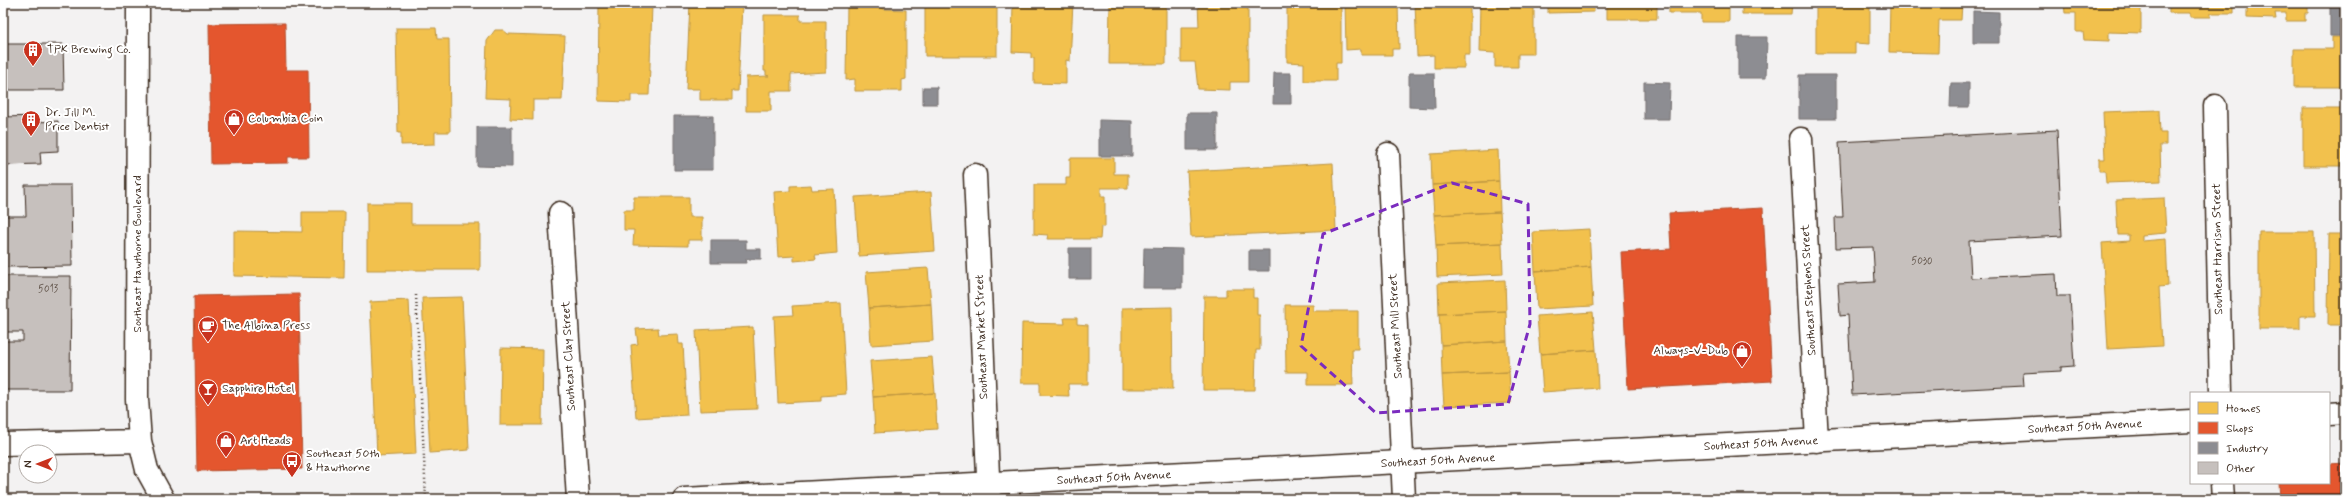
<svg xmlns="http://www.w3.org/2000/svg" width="2348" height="502" font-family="Mynerve,sans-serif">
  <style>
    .homes { fill: #f2c14e; stroke: #bb9440 }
    .shops { fill: #e4572e; stroke: #b14a29 }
    .industry { fill: #8d8d92; stroke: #746f6f }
    .building { fill: #c6c0bd; stroke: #3b2a1e }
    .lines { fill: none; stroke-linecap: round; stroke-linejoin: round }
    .minor-casing { stroke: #3b2a1e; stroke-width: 25 }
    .major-casing { stroke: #3b2a1e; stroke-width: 25 }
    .path { stroke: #3b2a1e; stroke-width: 2.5; stroke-dasharray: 1 3; stroke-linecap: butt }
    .minor { stroke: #fff; stroke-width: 22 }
    .major { stroke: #fff; stroke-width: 22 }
    .marked { fill: none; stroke: #7b2cbf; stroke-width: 3; stroke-dasharray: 8 5; stroke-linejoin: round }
    .labels { text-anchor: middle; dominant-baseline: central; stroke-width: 4; stroke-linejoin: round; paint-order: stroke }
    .number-label { font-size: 10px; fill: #5e5046 }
    .poi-label { font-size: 12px; fill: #3b2a1e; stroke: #fff; text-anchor: start }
    .street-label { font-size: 12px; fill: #3b2a1e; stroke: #fff }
  </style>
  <rect width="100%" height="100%" fill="#f3f2f2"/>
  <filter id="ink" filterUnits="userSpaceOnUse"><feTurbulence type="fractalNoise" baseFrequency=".025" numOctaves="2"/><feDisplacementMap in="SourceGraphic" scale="8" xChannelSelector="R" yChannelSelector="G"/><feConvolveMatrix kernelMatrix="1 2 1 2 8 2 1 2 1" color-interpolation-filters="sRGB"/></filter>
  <g filter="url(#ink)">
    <!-- homes -->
    <path class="homes" d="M599 3 652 5 649 95H631V102L598 101Z
      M690 3 742 5 738 91H732V100H700V89H686Z
      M925 3H997V56H925Z
      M1013 3H1073L1070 61 1066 60V84L1034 83V58H1031V53L1012 52Z
      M1110 3H1166V64H1109Z
      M1198 3H1248V82H1230V90L1198 89 1195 62H1181V27H1199Z
      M1287 3H1341V63H1336V81H1304V63L1287 62Z
      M1345 3H1398L1399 49H1392V55H1361V49L1346 50Z
      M1415 3H1470V55H1464V68H1434V55L1417 56Z
      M1480 3H1534V54H1518V67H1495V53L1479 52Z
      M1548 3H1594V12L1548 13Z
      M1607 3H1657V19H1607Z
      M1669 3H1729V22H1701V13H1669Z
      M1742 3H1792L1791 14H1742Z
      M1816 3H1870V44L1855 43V53H1816Z
      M1890 3H1962L1961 20H1939L1938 53 1889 52Z
      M2064 3H2141V33L2109 32V41L2084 40 2083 32H2076V13H2065Z
      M2169 3H2234V13H2211V17H2190V13H2169Z
      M2247 3H2308V13H2305V21H2286V13H2275L2276 19 2247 18Z
      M847 4H883V9L906 10V79L902 80V91H855V79L846 80Z
      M764 15H800V21H826V72L791 74V91H771V111H746V77L769 76 766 75V71H764Z
      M396 28H436L437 39H449L450 132H435V144L401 145V133H398Z
      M495 30H503L508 34 565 36 562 100H533V120L510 119 511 99 485 98 487 41Z
      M2332 37H2345V87H2294V49H2332Z
      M2303 108H2345V166H2303Z
      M2159 110 2160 133H2166V145H2160L2161 181 2106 183 2105 171H2099V159H2105L2103 112Z
      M1498 150 1499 181 1432 185 1431 154Z
      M1070 158H1114V174H1128V188H1101V196H1105V227H1101L1100 239H1047L1048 235 1034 234V185H1066V178H1070Z
      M1333 163 1336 230 1191 237 1187 171Z
      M1499 181 1500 212 1434 215 1432 185Z
      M811 185 812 190 834 189 837 253 815 255 816 259 794 261V256L778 257 774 192 790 191V186Z
      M931 192 935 251 859 256 855 197Z
      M634 197H689V217H702V240H688V246L633 245 634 230H624V210H634Z
      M2164 198 2166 233 2142 235V241L2166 239 2168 286 2159 287 2162 346 2108 349 2102 243 2129 241V235H2118L2116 200Z
      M367 203H411V224H480V270H367Z
      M302 212H345L344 278 234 276V231L302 232Z
      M1500 212 1502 243 1436 246 1434 215Z
      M1589 229 1591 267 1535 271 1533 232Z
      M2259 232H2314L2315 316H2300V329H2259Z
      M2329 234H2345V325H2328Z
      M1502 243 1503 274 1437 277 1436 246Z
      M1591 267 1593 306 1537 309 1535 271Z
      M928 268 931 304 869 308 866 272Z
      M1505 280 1506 311 1439 314 1438 283Z
      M1226 289H1253V298H1257V315H1260V350H1256L1255 390H1203L1204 296H1226Z
      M462 297 469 450 430 453 422 298Z
      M409 300 416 454 377 456 370 302Z
      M841 303 846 394 821 396V401L778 403 774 316 793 315 792 306Z
      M931 304 933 341 871 345 869 308Z
      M1285 305H1313V311H1358V349H1352L1353 385H1308V372H1286Z
      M1172 307 1173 389H1122V308Z
      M1506 311 1507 341 1441 345 1439 314Z
      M1593 312 1596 350 1540 354 1537 316Z
      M1064 318H1077V324L1088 325V384H1068L1069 396 1040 395V383H1021L1022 323 1065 324Z
      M753 327 757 409 700 411 696 330Z
      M658 328 659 335 678 334 679 344H683L687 415 636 418 631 345 638 344 636 329Z
      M1507 341 1509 372 1442 375 1441 345Z
      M501 348 543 349 542 425H500Z
      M1596 350 1598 388 1543 392 1540 354Z
      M932 357 935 393 873 397 870 361Z
      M1509 372 1511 403 1444 406 1442 375Z
      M935 393 937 429 875 433 873 397Z
      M70 497V499H3V498Z"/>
    <!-- shops -->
    <path class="shops" d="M285 23 286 70H308L309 157H288V163L211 164 209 24Z
      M1763 208 1772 381 1628 389 1621 252 1671 249 1669 213Z
      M299 294 302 469 197 471 194 296Z
      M2345 463V499H2280L2279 483H2329V464Z"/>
    <!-- industry -->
    <path class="industry" d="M2330 4H2345V36H2330Z
      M1973 11 1999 12V43H1973Z
      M1738 37H1767L1766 78H1738Z
      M1274 73H1291V104H1273Z
      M1409 73H1434L1435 108 1409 107Z
      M1799 75H1836V119H1799Z
      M1644 82 1670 83 1669 119H1644Z
      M1951 83H1969V107H1950Z
      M923 87H937V104H923Z
      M1187 113H1217V150H1187Z
      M674 116H713V170H674Z
      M1099 120 1132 121V156H1099Z
      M477 127H512V167L477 166Z
      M711 240H746V249H761V259H746L747 263H711Z
      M1069 248H1091V279H1069Z
      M1144 248 1182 249V288H1143Z
      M1249 250H1269V271H1249Z"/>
    <!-- building -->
    <path class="building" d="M3 44H63L64 90H3Z
      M36 116V122L58 121V151L40 152 41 164 3 165V117Z
      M2057 130 2062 236 1969 241 1971 278 2056 274 2057 296H2070L2074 366 2061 367V371L2023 373 2024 386 1852 395 1848 315 1840 316 1838 284 1875 282 1873 247 1836 248 1835 217H1843L1839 142Z
      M25 185H71L72 266 3 267V216H26Z
      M3 276H71L70 390H3V341H23V332H3Z"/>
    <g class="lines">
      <!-- minor casing -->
      <g class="minor-casing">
        <path id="minor" d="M138 3 137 399 140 441 147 470 163 499
          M2215 106 2221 393
          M1801 139 1817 441
          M1388 154 1404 499
          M975 175 989 499
          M560 213 578 499
          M3 444 140 441
          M2222 483 2223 499"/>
      </g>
      <!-- major casing -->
      <g class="major-casing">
        <path id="major" d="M2329 414 2345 413
          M684 499 2191 421"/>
      </g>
      <!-- path -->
      <path class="path" d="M416 295 426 499"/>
      <!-- minor -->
      <use href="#minor" class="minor"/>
      <!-- major -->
      <use href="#major" class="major"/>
    </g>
  </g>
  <!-- marked area -->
  <path class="marked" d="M1452 183 1528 204 1530 324 1508 404 1376 413 1301 346 1323 234Z"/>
  <!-- icons -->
  <defs>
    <g id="building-pin" transform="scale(1)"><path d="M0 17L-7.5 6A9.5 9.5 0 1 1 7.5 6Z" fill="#c8321e" stroke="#fff"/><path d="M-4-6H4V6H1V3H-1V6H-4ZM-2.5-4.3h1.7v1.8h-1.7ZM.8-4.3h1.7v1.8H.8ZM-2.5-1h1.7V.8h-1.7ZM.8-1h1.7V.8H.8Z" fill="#fff"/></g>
    <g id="shop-pin" transform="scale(1)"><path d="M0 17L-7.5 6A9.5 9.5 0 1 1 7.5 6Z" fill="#c8321e" stroke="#fff"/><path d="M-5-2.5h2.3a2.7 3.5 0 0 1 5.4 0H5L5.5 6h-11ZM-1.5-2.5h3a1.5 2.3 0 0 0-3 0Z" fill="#fff"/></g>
    <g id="cafe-pin" transform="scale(1)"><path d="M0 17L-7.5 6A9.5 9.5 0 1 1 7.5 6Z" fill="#c8321e" stroke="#fff"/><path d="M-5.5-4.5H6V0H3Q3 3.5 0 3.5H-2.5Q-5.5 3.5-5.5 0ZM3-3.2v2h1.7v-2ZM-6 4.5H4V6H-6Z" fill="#fff"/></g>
    <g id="bar-pin" transform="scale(1)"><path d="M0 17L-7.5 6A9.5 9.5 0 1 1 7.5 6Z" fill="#c8321e" stroke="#fff"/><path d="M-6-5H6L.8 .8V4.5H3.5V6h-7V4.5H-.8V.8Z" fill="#fff"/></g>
    <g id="bus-pin" transform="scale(1)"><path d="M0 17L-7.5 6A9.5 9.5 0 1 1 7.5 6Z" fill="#c8321e" stroke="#fff"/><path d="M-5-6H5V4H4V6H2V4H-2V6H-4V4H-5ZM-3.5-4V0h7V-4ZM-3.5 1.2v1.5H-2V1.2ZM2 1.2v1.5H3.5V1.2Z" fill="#fff"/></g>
  </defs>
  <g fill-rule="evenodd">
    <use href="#building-pin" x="33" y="50"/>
    <use href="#shop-pin" x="234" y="119"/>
    <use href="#building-pin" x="31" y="120"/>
    <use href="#cafe-pin" x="208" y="326"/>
    <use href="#shop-pin" x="1742" y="351"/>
    <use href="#bar-pin" x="208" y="389"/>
    <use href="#shop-pin" x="226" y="441"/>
    <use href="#bus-pin" x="292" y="461"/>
  </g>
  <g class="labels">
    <!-- number labels -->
    <g class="number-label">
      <text x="1922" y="261">5030</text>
      <text x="48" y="289">5013</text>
    </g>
    <!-- poi labels -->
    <g class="poi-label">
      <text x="47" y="50">TPK Brewing Co.</text>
      <text x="45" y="113">Dr. Jill M.<tspan x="45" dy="14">Price Dentist</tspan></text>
      <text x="248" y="119">Columbia Coin</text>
      <text x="222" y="326">The Albina Press</text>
      <text x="1728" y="351" text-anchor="end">Always-V-Dub</text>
      <text x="222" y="389">Sapphire Hotel</text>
      <text x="240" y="441">Art Heads</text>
      <text x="306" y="454">Southeast 50th<tspan x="306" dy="14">&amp; Hawthorne</tspan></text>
    </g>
    <!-- street labels -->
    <g class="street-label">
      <text transform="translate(2218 249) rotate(-91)">Southeast Harrison Street</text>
      <text transform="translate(138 254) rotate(-90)">Southeast Hawthorne Boulevard</text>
      <text transform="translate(1809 290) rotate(-93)">Southeast Stephens Street</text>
      <text transform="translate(1396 326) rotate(-93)">Southeast Mill Street</text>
      <text transform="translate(982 337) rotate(-92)">Southeast Market Street</text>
      <text transform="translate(569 356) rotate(-93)">Southeast Clay Street</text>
      <text transform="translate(2085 427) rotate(-3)">Southeast 50th Avenue</text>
      <text transform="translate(1761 444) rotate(-3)">Southeast 50th Avenue</text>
      <text transform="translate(1438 461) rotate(-3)">Southeast 50th Avenue</text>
      <text transform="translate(1114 478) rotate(-3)">Southeast 50th Avenue</text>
    </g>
  </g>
  <!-- margin -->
  <rect width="2348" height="502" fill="none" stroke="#fff" stroke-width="16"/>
  <rect x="8" y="8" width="2332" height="486" fill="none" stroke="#3b2a1e" stroke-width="1.5" filter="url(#ink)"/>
  <!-- legend -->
  <rect x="2190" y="392" width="140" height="92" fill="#ffffff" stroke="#b1aaa5"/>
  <rect x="2198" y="402" width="20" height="12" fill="#f2c14e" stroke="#b1aaa5"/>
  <text x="2226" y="412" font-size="12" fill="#3b2a1e">Homes</text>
  <rect x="2198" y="422" width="20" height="12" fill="#e4572e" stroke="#b1aaa5"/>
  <text x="2226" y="432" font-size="12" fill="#3b2a1e">Shops</text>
  <rect x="2198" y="442" width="20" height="12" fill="#8d8d92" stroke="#b1aaa5"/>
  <text x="2226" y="452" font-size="12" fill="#3b2a1e">Industry</text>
  <rect x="2198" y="462" width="20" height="12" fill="#c6c0bd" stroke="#b1aaa5"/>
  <text x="2226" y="472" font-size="12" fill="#3b2a1e">Other</text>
  <!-- north arrow -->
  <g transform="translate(38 464) rotate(270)"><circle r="19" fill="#ffffff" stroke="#b1aaa5"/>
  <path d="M0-3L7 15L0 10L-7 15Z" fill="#c8321e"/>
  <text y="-6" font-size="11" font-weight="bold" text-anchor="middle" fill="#3b2a1e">N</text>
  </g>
</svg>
